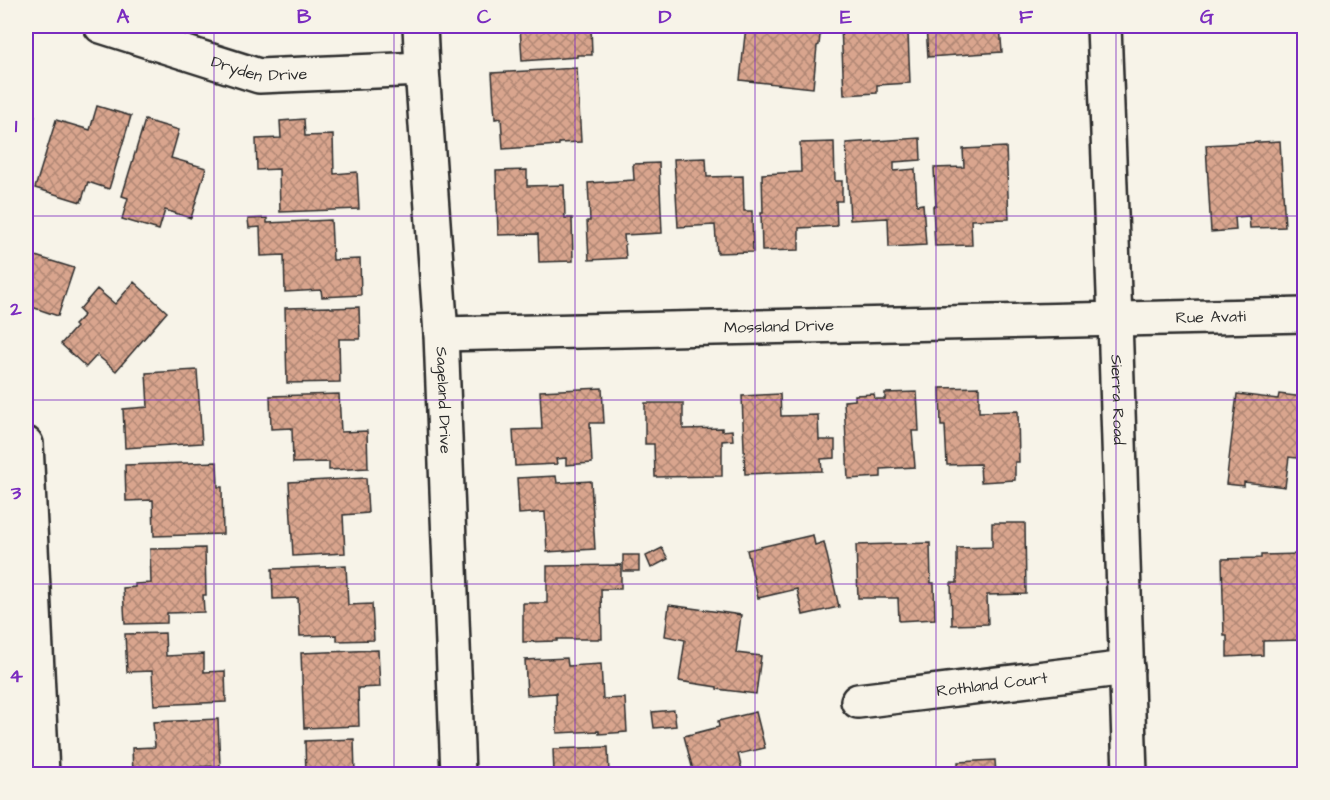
<svg xmlns="http://www.w3.org/2000/svg" width="1330" height="800" font-family="'Architects Daughter',sans-serif">
  <style>
    .building { fill: url(#building-cross-hatch); stroke: #2b2b2b; stroke-width: 1.5 }
    .lines { fill: none; stroke-linecap: round; stroke-linejoin: round }
    .minor-casing { stroke: #2b2b2b; stroke-width: 38 }
    .major-casing { stroke: #2b2b2b; stroke-width: 38 }
    .minor { stroke: #f7f3e8; stroke-width: 33 }
    .major { stroke: #f7f3e8; stroke-width: 33 }
    .grid { fill: none; stroke: #7b2cbf; stroke-width: 1.5; stroke-opacity: 0.55 }
    .labels { text-anchor: middle; dominant-baseline: central; stroke-width: 5; stroke-linejoin: round; paint-order: stroke }
    .street-label { font-size: 16px; fill: #2b2b2b; stroke: #f7f3e8 }
    .neatline { fill: none; stroke: #7b2cbf; stroke-width: 2 }
    .grid-label { font-size: 20px; text-anchor: middle; font-weight: bold; fill: #7b2cbf }
  </style>
  <defs>
    <pattern id="building-cross-hatch" width="8" height="8" patternUnits="userSpaceOnUse" patternTransform="scale(1.5)"><rect width="8" height="8" fill="#d9a58e"/><path d="M0 0l8 8M0 8l8-8" fill="none" stroke="#b08774"/></pattern>
  </defs>
  <rect width="100%" height="100%" fill="#f7f3e8"/>
  <filter id="ink" filterUnits="userSpaceOnUse"><feTurbulence type="fractalNoise" baseFrequency=".0167" numOctaves="2"/><feDisplacementMap in="SourceGraphic" scale="12" xChannelSelector="R" yChannelSelector="G"/><feConvolveMatrix kernelMatrix="1 2 1 2 8 2 1 2 1" color-interpolation-filters="sRGB"/></filter>
  <g filter="url(#ink)">
    <!-- building -->
    <path class="building" d="M520 26H591L592 55H577V57L522 61Z
      M746 26 770 27V32L784 33 785 26H821L819 45 817 46 813 88 740 80Z
      M841 26H918V33H908L910 83 877 85V93L844 95Z
      M926 26H1000L1002 52 928 57Z
      M577 68 581 142 559 143V145L503 149 501 118 495 119 492 73Z
      M97 106 131 116 109 189 88 182 81 202 35 188 56 120 90 130Z
      M26 113 35 116 26 146Z
      M304 119 305 136 333 135 334 174 357 172 359 209 280 212 279 169 257 170 256 139 281 138 280 121Z
      M145 120 179 130 171 158 206 168 191 218 165 210 159 230 122 219 128 198 122 196Z
      M920 138 921 160 894 162V171L915 169 917 205 923 204 926 245 889 247 888 218 850 220 846 143Z
      M1280 141 1285 227 1250 228 1249 216 1235 217 1236 230 1211 232 1206 145Z
      M834 142 835 181H842V201H836L837 226 799 228V250L762 251 761 213H763L762 174 801 172 800 143Z
      M1006 147 1009 219 971 220 972 245 935 246 933 206H936L934 168 964 167 963 149Z
      M706 158 707 177 743 176 744 211H752L753 252 717 253 715 225 678 227 674 159Z
      M659 163 662 233 624 235 626 258 589 260 587 221H590L588 183 634 180 633 164Z
      M527 170V186L564 185 565 218H572L573 261 539 262 538 234 498 235 496 171Z
      M267 218V223L331 220 333 260 360 259 361 295 322 297 321 290 285 292 284 255 261 256 260 227 249 228 248 219Z
      M26 240 34 242 29 254 74 268 58 316 26 305Z
      M134 282 167 312 116 371 97 355 86 367 61 344 76 327 74 325 84 315 79 310 97 289 115 304Z
      M330 307 331 308 359 307 360 339H339L340 382 287 383 285 308Z
      M197 370 202 443 125 448 123 409 148 407 146 373Z
      M979 387V412L1018 411 1019 462H1015V480L981 482 980 464 947 465 945 426H941L940 388Z
      M602 388 604 423H590L592 463 566 465V458L556 459 557 464 515 466 513 430 542 429 540 391Z
      M917 392 919 431H912L915 467 881 469V477L848 479 844 401 855 400V395L874 394 875 399H885V393Z
      M339 394 341 432 367 431 368 468 329 470V462L293 463 292 428 271 429 270 396Z
      M780 394 781 416 818 415 819 440H835V458L821 459 822 471 745 474 742 396Z
      M1237 394 1278 399 1279 394 1304 397V459L1289 457 1285 487 1244 482V486L1226 484Z
      M645 403H683V429L722 428V431L732 430 733 440 722 441V476L655 477 654 444H645Z
      M217 462 218 487H222L223 534 154 536 153 500 126 501 125 465Z
      M556 476 557 483 591 481 595 549 547 552 545 512 519 514 517 478Z
      M366 478 368 513 343 515 345 553 293 556 289 482Z
      M992 523H1025L1026 594 987 595 988 624 952 625 951 583H957V548L992 547Z
      M813 535 815 545 824 542 839 607 803 615 797 589 758 598 747 550Z
      M930 543 931 583H934L935 619 899 621 898 598H858L856 545Z
      M205 548 206 595H203L204 612 167 613V623L125 624 123 588 135 587V584L151 583 150 549Z
      M662 548 668 559 651 568 646 556Z
      M1299 554 1300 575H1303L1304 640 1263 641V655L1227 657V636H1224L1222 559 1261 558V555Z
      M623 555H639V571H623Z
      M621 565V589H601L602 639H557V641L523 642V603H547V566Z
      M346 566 348 605 372 604 374 640 337 641V635L300 636 298 598 273 599 272 569Z
      M669 605 741 615 736 653 761 656 756 694 717 689V687L679 681 685 640 665 636Z
      M165 633 166 656 204 654V672L225 671 226 702 154 705 152 671 127 672 125 634Z
      M378 650 380 687 358 688 359 726 304 728 301 653Z
      M567 658 568 666 601 664 603 699 625 698 627 732 599 734V731L557 733 556 693 527 695 525 660Z
      M674 710 676 726 654 728 652 712Z
      M756 712 765 748 738 754 743 774H694L684 736 719 727 718 721Z
      M218 719 220 766 166 768 167 774H133L132 748 155 747 153 722Z
      M354 739 355 774H306L305 741Z
      M608 747 609 774H554L553 749Z
      M995 760 996 774H958V762Z
      M942 768V774H904V770Z"/>
    <g class="lines">
      <!-- minor casing -->
      <g class="minor-casing">
        <g id="minor">
          <path id="s1" d="M101 26 259 76 422 69"/>
          <path id="s2" d="M420 26 422 69 441 334 458 774"/>
          <path id="s3" d="M441 334 1304 315"/>
          <path d="M26 444 42 774"/>
          <path id="s4" d="M858 701 1127 668"/>
        </g>
      </g>
      <!-- major casing -->
      <g class="major-casing">
        <g id="major">
          <path id="s5" d="M1104 26 1115 320 1130 774"/>
        </g>
      </g>
      <!-- minor -->
      <use href="#minor" class="minor"/>
      <!-- major -->
      <use href="#major" class="major"/>
    </g>
  </g>
  <!-- grid -->
  <path class="grid" d="M214 26V774M394 26V774M575 26V774M755 26V774M936 26V774M1116 26V774M26 216H1304M26 400H1304M26 584H1304"/>
  <g class="labels">
    <!-- street labels -->
    <g class="street-label">
      <text stroke="none"><textPath href="#s1" startOffset="165">Dryden Drive</textPath></text>
      <text stroke="none"><textPath href="#s3" startOffset="770">Rue Avati</textPath></text>
      <text stroke="none"><textPath href="#s3" startOffset="338">Mossland Drive</textPath></text>
      <text stroke="none"><textPath href="#s2" startOffset="375">Sageland Drive</textPath></text>
      <text stroke="none"><textPath href="#s5" startOffset="374">Sierra Road</textPath></text>
      <text stroke="none"><textPath href="#s4" startOffset="135">Rothland Court</textPath></text>
    </g>
  </g>
  <!-- margin -->
  <rect width="1330" height="800" fill="none" stroke="#f7f3e8" stroke-width="66"/>
  <rect x="33" y="33" width="1264" height="734" class="neatline"/>
  <g class="grid-label">
    <text x="123" y="23">A</text>
    <text x="304" y="23">B</text>
    <text x="484" y="23">C</text>
    <text x="665" y="23">D</text>
    <text x="846" y="23">E</text>
    <text x="1026" y="23">F</text>
    <text x="1207" y="23">G</text>
    <text x="16" y="132">1</text>
    <text x="16" y="315">2</text>
    <text x="16" y="499">3</text>
    <text x="16" y="682">4</text>
  </g>
</svg>
